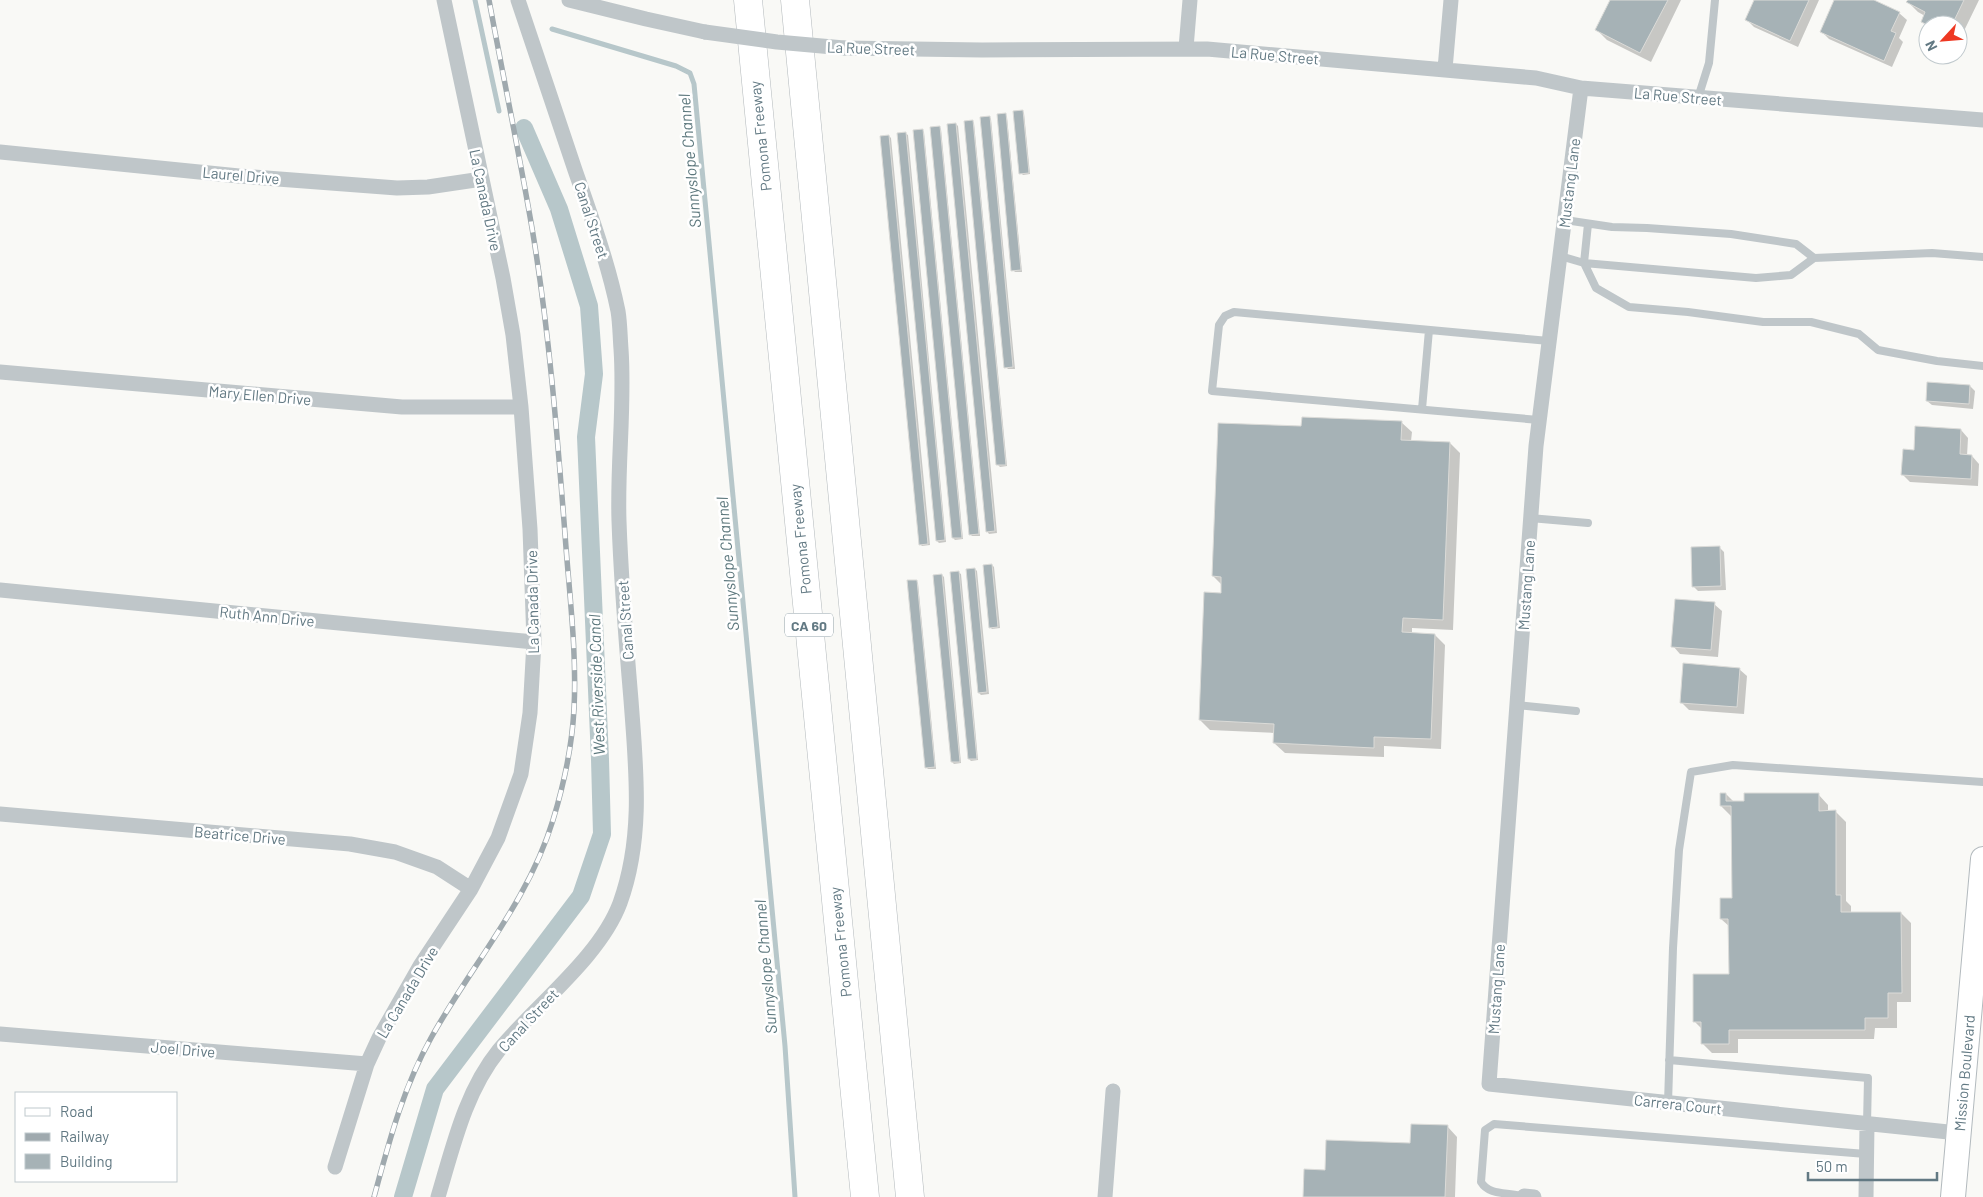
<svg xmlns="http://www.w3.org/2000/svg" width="1983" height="1197" font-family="Barlow,sans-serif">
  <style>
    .shadow { fill: #0003 }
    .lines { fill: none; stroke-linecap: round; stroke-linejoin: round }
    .stream { stroke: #b7c7ca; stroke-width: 5 }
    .canal { stroke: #b7c7ca; stroke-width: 18 }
    .building { fill: #a6b2b6; stroke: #dbdbd8 }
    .primary-casing { stroke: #b3babe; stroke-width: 26 }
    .motorway-casing { stroke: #b3b9bc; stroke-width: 29 }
    .service { stroke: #bfc6c9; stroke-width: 8 }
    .minor { stroke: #bfc6c9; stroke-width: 15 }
    .primary { stroke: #fff; stroke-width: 24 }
    .motorway { stroke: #fff; stroke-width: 28 }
    .rail-casing { stroke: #9fa9ae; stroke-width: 5.5 }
    .rail { stroke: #fff; stroke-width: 4; stroke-dasharray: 11; stroke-linecap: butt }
    .minor-bridge { stroke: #bfc6c9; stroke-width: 15 }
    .labels { text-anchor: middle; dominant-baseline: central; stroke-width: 5; stroke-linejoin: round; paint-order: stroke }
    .shield { fill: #fff; stroke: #91a1a8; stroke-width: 1 }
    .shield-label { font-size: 14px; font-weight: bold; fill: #627983 }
    .street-label { font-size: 15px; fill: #627983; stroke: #fff }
    .water-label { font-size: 16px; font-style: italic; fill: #5d787d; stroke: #fff }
  </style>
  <rect width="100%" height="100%" fill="#f9f9f6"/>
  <!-- shadow -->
  <path class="shadow" d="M1612 0H1681L1651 62 1607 40 1597 30Z
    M1755 0H1819L1798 47 1754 27 1746 19Z
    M1835 0H1871L1899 13 1907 20 1899 38 1903 42 1892 67 1829 39 1821 31Z
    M1909 0H1979L1962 35 1958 33V25H1928V27L1922 21 1925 16 1918 12 1908 2Z
    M1022 111 1024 113 1030 174 1023 175 1021 173Z
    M1005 115 1007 117 1022 272H1015L1013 270Z
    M989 117 991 119 1015 369H1008L1006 367Z
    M972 121 974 123 1007 466 1000 467 998 465Z
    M956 124 958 126 997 533 989 534 987 531Z
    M939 127 941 129 980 536H972L970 534Z
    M922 130 924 132 963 539 955 540 953 538Z
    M905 133 908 135 946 542 939 543 937 541Z
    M889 136 891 138 930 545 922 546 920 544Z
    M1970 386 1975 391 1973 409 1932 405 1927 401Z
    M1401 422 1412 432 1411 441 1450 443 1460 453 1453 630 1412 628V634L1435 635 1445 645 1441 749 1384 746V757L1285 753 1274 743 1275 733 1210 730 1200 720 1222 594V585L1213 576 1303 427Z
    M1961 430 1968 438 1967 456H1972L1979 464 1978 486 1910 482 1902 474 1915 451Z
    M1719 547 1724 552 1726 590 1698 591 1694 587Z
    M992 565 994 567 1000 628 992 629 990 627Z
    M975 569 977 571 989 694 981 695 979 693Z
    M958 572 961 574 978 760 971 761 969 759Z
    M942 575 944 577 961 763 954 764 952 762Z
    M916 581 918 583 936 769H928L926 767Z
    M1714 604 1722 611 1718 657 1680 654 1673 646Z
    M1739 669 1747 676 1744 714 1689 710 1681 702Z
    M1726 794 1734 802 1818 794 1828 805V812H1836L1846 822V901L1851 906V913H1901L1911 923V1002H1897V1028H1875L1874 1039H1738V1053H1712L1702 1043V1029L1695 1022 1730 975V927L1721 919 1733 899 1731 816 1721 806Z
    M1447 1126 1457 1137 1455 1197H1305L1326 1171 1412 1145Z"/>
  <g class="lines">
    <!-- stream -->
    <path class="stream" d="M475 0 499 111
      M552 29 676 66 690 73 694 84 785 1046 795 1197"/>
    <!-- canal -->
    <path class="canal" d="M403 1197 435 1089 581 896 602 834 600 759 586 437 594 374 589 306 559 209 524 128"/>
  </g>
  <!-- building -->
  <path class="building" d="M1610 0H1668L1640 53 1595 30Z
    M1754 0H1809L1790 41 1745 20Z
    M1834 0H1874L1900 12 1891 31 1896 33 1884 61 1820 32Z
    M1908 0H1964L1952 25 1936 18 1932 25H1928L1921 22 1925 12 1906 2Z
    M1023 110 1029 173 1019 174 1013 111Z
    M1006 113 1021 270 1011 271 997 114Z
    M990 116 1013 367 1004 368 980 117Z
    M973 120 1006 465H996L964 121Z
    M956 123 995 531 986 532 947 124Z
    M940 126 979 534 969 535 930 127Z
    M923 129 962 538H952L913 130Z
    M906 132 945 540 936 541 897 133Z
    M889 135 928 544 919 545 880 136Z
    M1927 382 1970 385 1969 404 1926 401Z
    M1302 417 1402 421 1401 440 1450 442 1443 620 1403 618 1402 632 1435 634 1431 739 1374 737V748L1273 743 1274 724 1199 720 1204 592 1221 593V577L1212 576 1218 423 1301 426Z
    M1915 426 1961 429 1960 454 1972 455 1971 479 1901 475 1903 449 1914 450Z
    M1720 546 1721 586 1692 587 1691 547Z
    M992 564 998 627 989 628 983 565Z
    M975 568 987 692 978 693 966 569Z
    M959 571 977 759H968L950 572Z
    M942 574 960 762H951L933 575Z
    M907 580H917L935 767 925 768Z
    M1675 599 1715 602 1711 650 1671 647Z
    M1683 663 1740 668 1737 707 1680 703Z
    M1720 793H1726V801H1744V793H1819V811L1836 810V895H1841V912H1901L1902 993H1888V1018H1865V1030H1729V1044H1701V1022H1693V974H1729L1728 919H1720V898H1732L1731 806H1720Z
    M1411 1124 1448 1125 1445 1197H1303L1304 1169 1325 1170 1326 1140 1410 1143Z"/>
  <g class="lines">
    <!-- primary casing -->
    <g class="primary-casing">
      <path id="primary" d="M1953 1197 1983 859"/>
    </g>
    <!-- motorway casing -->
    <g class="motorway-casing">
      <path id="motorway" d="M748 0 865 1197
        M795 0 910 1197"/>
    </g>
    <!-- service -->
    <path class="service" d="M1698 98 1709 63 1715 0
      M1565 220 1612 227 1647 228 1731 234 1796 244 1814 258 1932 253 1983 257
      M1588 224 1584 263 1756 278 1791 275 1814 258
      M1560 256 1584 263 1596 288 1629 307 1688 312 1763 322H1811L1859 334 1878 350 1937 361 1983 366
      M1422 409 1429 330
      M1539 420 1212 391 1219 325 1225 316 1234 312 1549 341
      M1530 518 1588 523
      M1517 705 1576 711
      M1669 1060 1868 1078 1867 1124
      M1668 1103 1673 948 1679 850 1691 772 1733 765 1983 782
      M1524 1197C1510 1191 1490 1197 1481 1182L1485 1130 1494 1124 1866 1154"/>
    <!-- minor -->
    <path class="minor" d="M569 0 646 19 705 32
      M844 48 982 50 1207 49 1536 78 1581 88 1983 120
      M1186 48 1190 0
      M1445 69 1451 0
      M1581 88 1536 446 1489 1084 1958 1133
      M0 152 239 176 397 188 428 187 482 179
      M0 372 402 407H521
      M0 590 534 642
      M0 814 350 844 395 852 437 867 471 889
      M0 1034 367 1064
      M335 1167 367 1064 379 1038 420 966 471 889 498 838 521 774 530 713 534 642 530 529 521 407 513 335 503 278 444 0
      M1524 1196 1534 1197
      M438 1197C453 1147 465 1092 499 1050 535 1006 600 957 620 903 644 837 636 768 631 700 626 641 621 581 619 521 617 464 625 406 621 349 620 336 620 323 618 311 608 262 591 216 575 170 556 113 537 57 518 0
      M1105 1197 1113 1091
      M1866 1197 1867 1124"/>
    <!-- primary -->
    <use href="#primary" class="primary"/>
    <!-- motorway -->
    <use href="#motorway" class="motorway"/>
    <!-- rail casing -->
    <g class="rail-casing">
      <path id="rail" d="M374 1197C389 1142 403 1088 431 1038 472 964 528 902 553 820 564 784 572 746 574 709 577 651 569 592 565 534 557 432 549 329 532 228 519 152 503 76 489 0"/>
    </g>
    <!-- rail -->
    <use href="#rail" class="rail"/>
    <!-- minor-bridge -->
    <path class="minor-bridge" d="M705 32 777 42 844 48"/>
  </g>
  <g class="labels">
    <!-- shield labels -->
    <rect class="shield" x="785" y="613.5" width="48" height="23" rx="4"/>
    <g class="shield-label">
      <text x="809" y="625">CA 60</text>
    </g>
    <!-- street labels -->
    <g class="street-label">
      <text transform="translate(871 48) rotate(2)">La Rue Street</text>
      <text transform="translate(1275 55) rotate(5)">La Rue Street</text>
      <text transform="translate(1678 96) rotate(5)">La Rue Street</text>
      <text transform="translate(760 136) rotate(-96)">Pomona Freeway</text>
      <text transform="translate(241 175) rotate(5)">Laurel Drive</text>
      <text transform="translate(1569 183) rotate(-83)">Mustang Lane</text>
      <text transform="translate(486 200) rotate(78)">La Canada Drive</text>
      <text transform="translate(592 220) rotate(72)">Canal Street</text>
      <text transform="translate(260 395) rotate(5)">Mary Ellen Drive</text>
      <text transform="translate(800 539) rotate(-96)">Pomona Freeway</text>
      <text transform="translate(1526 585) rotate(-86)">Mustang Lane</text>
      <text transform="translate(532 602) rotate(-91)">La Canada Drive</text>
      <text transform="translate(267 616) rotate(6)">Ruth Ann Drive</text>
      <text transform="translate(625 620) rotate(-94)">Canal Street</text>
      <text transform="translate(240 835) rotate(5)">Beatrice Drive</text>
      <text transform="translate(840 942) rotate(-96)">Pomona Freeway</text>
      <text transform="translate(1496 989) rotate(-86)">Mustang Lane</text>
      <text transform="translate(407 992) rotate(-59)">La Canada Drive</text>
      <text transform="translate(528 1020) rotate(-47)">Canal Street</text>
      <text transform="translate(183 1049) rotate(5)">Joel Drive</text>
      <text transform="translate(1964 1073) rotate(-85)">Mission Boulevard</text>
      <text transform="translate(1678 1104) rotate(6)">Carrera Court</text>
    </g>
    <!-- water labels -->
    <g class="water-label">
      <text transform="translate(689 161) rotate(-95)">Sunnyslope Channel</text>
      <text transform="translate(727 564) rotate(-95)">Sunnyslope Channel</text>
      <text transform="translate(596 685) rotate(-92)">West Riverside Canal</text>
      <text transform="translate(765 967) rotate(-95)">Sunnyslope Channel</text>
    </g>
  </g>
  <!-- legend -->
  <rect x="15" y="1092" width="162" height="90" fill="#ffffff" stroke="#c0c9cd"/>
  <rect x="25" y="1108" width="25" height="8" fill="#ffffff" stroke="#c0c9cd"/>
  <text x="60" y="1117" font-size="15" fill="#627983">Road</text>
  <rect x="25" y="1133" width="25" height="8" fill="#9fa9ae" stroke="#c0c9cd"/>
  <text x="60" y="1142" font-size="15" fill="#627983">Railway</text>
  <rect x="25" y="1154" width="25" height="15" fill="#a6b2b6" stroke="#c0c9cd"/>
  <text x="60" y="1167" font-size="15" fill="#627983">Building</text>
  <!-- north arrow -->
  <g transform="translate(1943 40) rotate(244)"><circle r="24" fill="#ffffff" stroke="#c0c9cd"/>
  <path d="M0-4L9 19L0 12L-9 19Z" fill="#ee3822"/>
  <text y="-8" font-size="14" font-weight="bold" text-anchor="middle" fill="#627983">N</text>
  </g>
  <!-- scale -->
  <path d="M1808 1172v8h129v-8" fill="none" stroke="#627983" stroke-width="2.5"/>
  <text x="1816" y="1172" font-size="15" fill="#627983" stroke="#ffffff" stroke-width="4" paint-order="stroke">50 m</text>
</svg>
